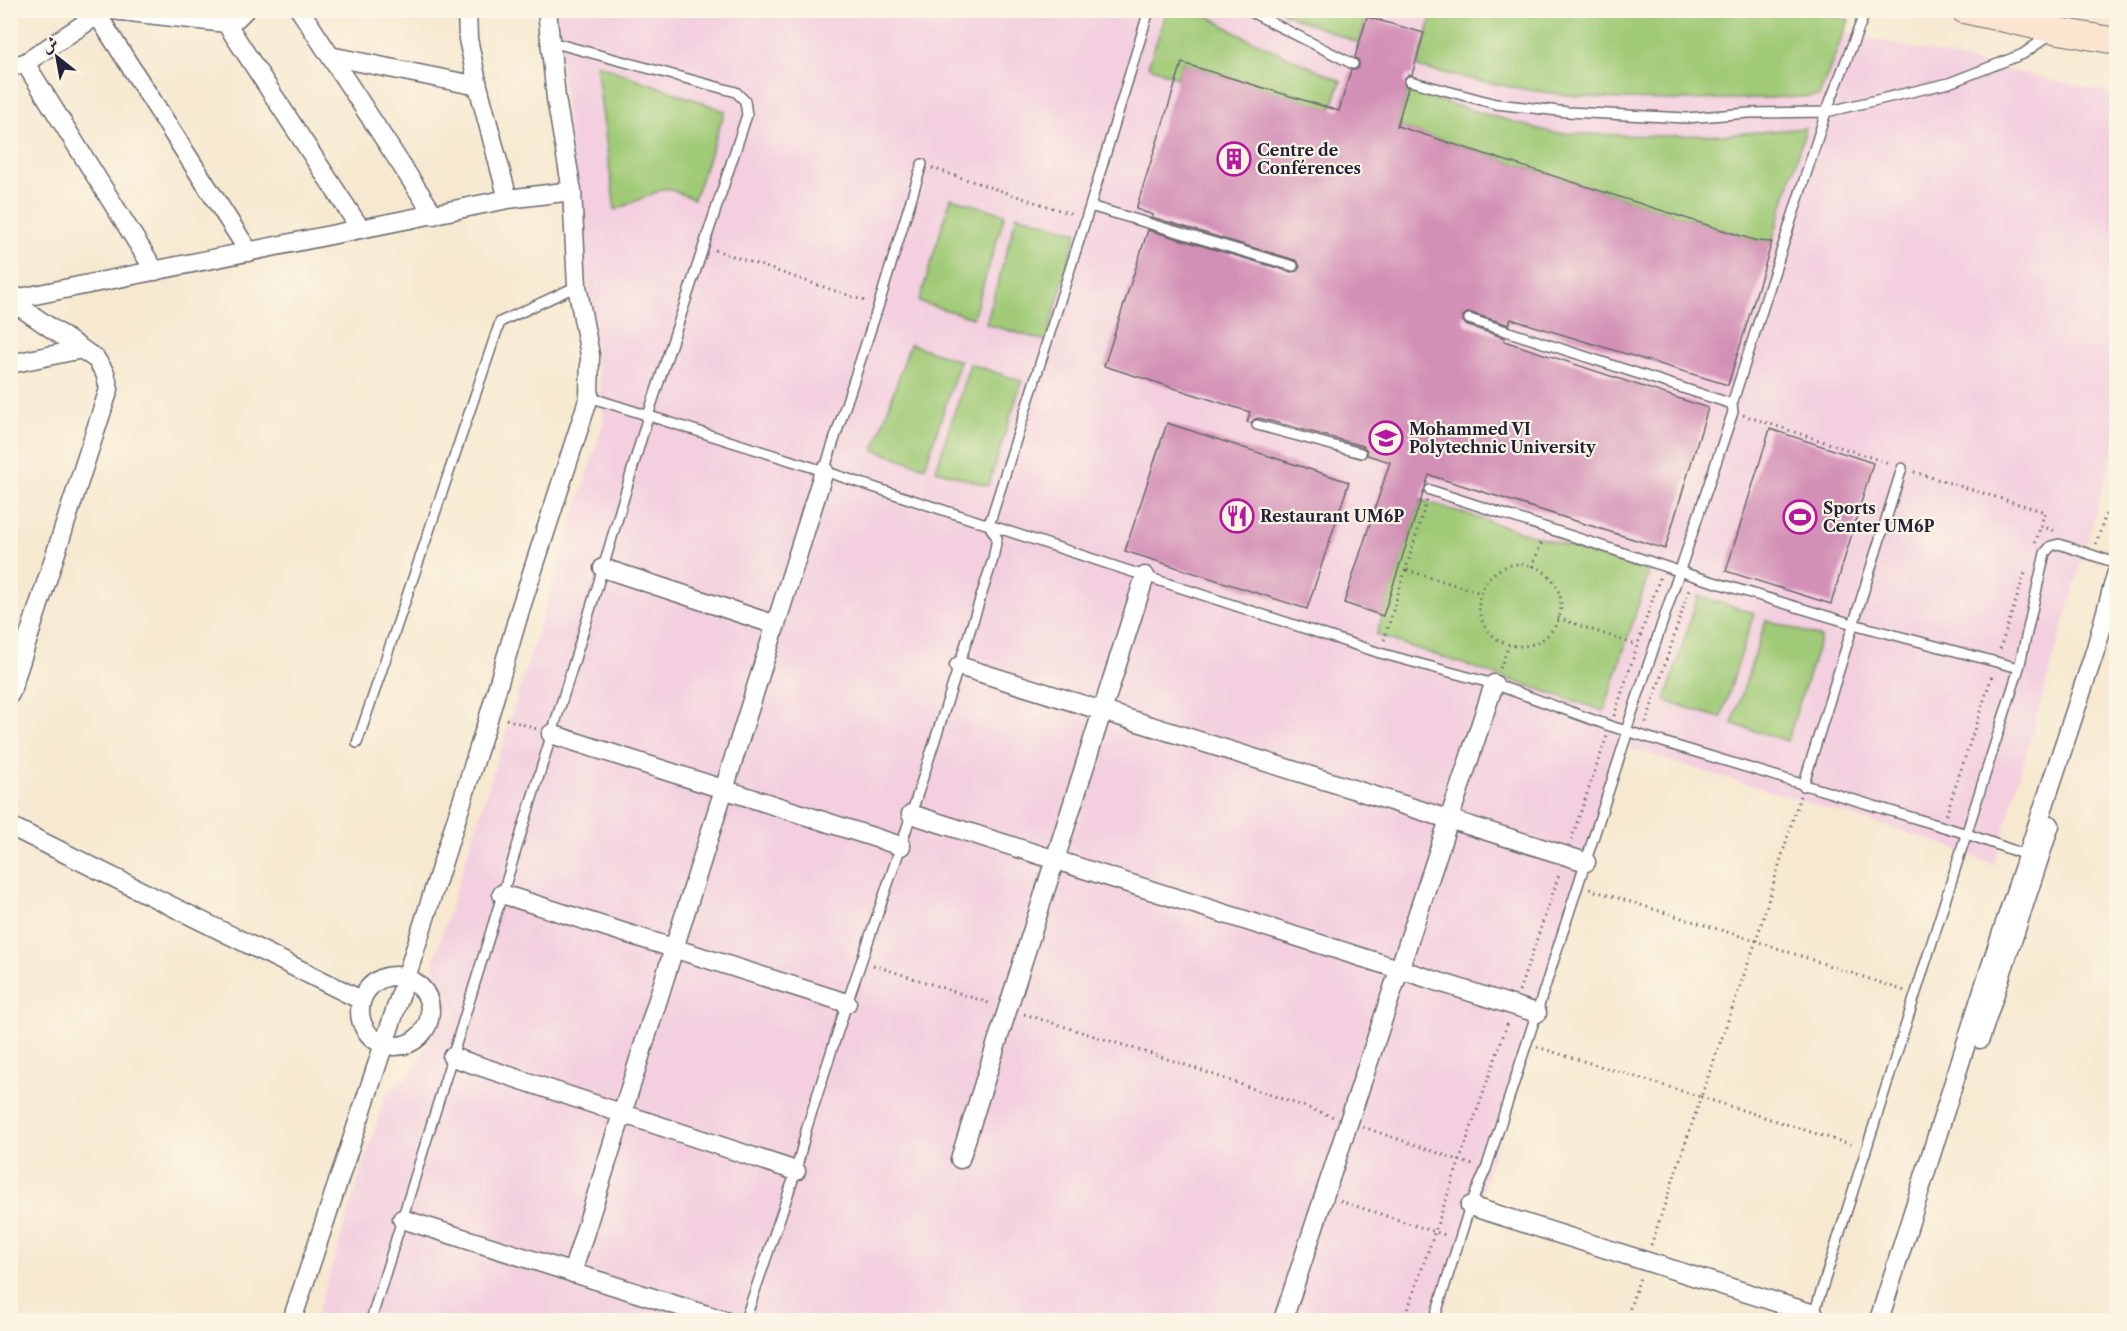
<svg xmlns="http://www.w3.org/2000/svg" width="2127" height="1331" font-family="'Libre Caslon Text',Amiri,serif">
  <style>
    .built { fill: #f3cfdf }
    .green { fill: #a0ca77; stroke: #617659; stroke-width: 1.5 }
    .building { fill: #d390b6 }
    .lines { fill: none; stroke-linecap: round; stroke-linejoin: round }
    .lane-casing { stroke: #6c686f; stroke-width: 12 }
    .street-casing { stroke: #6c686f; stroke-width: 21 }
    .secondary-casing { stroke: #6c686f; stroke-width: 28 }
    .path { stroke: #6c686f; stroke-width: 3; stroke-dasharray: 1.5 4.5; stroke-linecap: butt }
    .lane { stroke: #fff; stroke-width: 9 }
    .street { stroke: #fff; stroke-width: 18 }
    .secondary { stroke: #fce5d0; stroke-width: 26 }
    .labels { text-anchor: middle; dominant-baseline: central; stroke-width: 4.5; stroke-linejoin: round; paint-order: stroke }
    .poi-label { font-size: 16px; font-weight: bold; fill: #22223b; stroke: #fcf5e5; text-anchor: start }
  </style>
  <rect width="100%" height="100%" fill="#fcf5e5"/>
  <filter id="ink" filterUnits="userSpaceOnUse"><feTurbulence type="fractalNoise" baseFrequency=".0167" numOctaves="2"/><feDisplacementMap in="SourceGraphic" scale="12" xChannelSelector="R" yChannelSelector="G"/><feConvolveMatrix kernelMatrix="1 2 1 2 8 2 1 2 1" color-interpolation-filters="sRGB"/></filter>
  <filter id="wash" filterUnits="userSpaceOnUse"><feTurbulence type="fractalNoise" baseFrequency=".008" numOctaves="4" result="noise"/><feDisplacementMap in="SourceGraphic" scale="24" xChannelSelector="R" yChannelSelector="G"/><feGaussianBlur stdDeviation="1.35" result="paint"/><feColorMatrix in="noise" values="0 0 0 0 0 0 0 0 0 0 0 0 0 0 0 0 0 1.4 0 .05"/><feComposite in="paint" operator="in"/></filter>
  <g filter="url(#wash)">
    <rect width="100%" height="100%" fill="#f6e9d0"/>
    <!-- built -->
    <path class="built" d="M1749 10 2116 95V442L1994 865 1938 842 1624 747 1441 1320H315L386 1093 409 1076 426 1048 436 1026 439 1002 434 960 604 421 554 11Z"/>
    <!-- green -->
    <path class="green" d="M1802 10 1849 20 1819 96C1732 99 1644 104 1557 94 1510 88 1464 78 1417 67L1431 19 1427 16 1428 11Z
      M1167 11H1201L1236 33 1341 81 1331 109 1182 63 1177 78 1148 66Z
      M1281 11H1365L1367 17 1359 43 1297 19Z
      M596 64 725 111 694 199 666 188 615 210Z
      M1407 92 1553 133 1651 136 1723 135 1806 128 1772 242 1757 241 1397 126Z
      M951 198 1005 214 973 318 919 302Z
      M1017 215 1077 232 1046 341 986 324Z
      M910 344 960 361 925 467 874 450Z
      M970 364 1022 381 988 486 936 470Z
      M1421 500 1649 572 1604 711 1376 635Z
      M1698 596 1754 613 1721 718 1665 701Z
      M1766 620 1821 637 1787 741 1732 724Z"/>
    <g id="blocks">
      <!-- building -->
      <path class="building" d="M1367 17 1424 33 1412 75H1408L1404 79V83L1408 88 1397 126 1757 241 1772 242 1728 385 1511 319 1509 325 1471 313H1467L1463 316V321L1466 325 1505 338 1504 341 1708 408 1665 549 1429 475 1383 616 1344 603 1390 462 1367 455V451L1363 446 1259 418 1255 419 1251 423 1247 422 1250 412 1104 366 1148 230 1291 272 1297 271 1300 267 1298 262 1295 260 1152 217 1153 215 1136 209 1182 63 1339 111 1351 70H1356L1359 67V61L1355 57Z
        M1167 423 1349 482 1307 609 1125 551Z
        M1770 429 1873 463 1831 604 1726 571Z"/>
    </g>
  </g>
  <g filter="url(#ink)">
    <use href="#blocks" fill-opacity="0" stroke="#6c686f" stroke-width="1.5"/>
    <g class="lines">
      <!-- lane casing -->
      <g class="lane-casing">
        <path id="lane" d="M1247 10 1353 64
          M1410 81 1496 104 1568 112 1686 118 1749 113 1826 112 1949 83 2023 54 2051 34
          M1090 206 1293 266
          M1469 319 1732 404
          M589 397 824 471 1380 653 1494 684 1610 726 1967 834 2026 855
          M1257 425 1361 453
          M824 471 878 307 922 164
          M1430 490 1694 576 1853 624 2019 668
          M1626 731 1733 412 1732 404 1826 112 1866 10
          M357 743 500 322 577 286
          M1803 786 1902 468
          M1813 1317 2019 668 2045 553 2051 546 2059 544 2116 563
          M371 1320 603 568 651 406 747 115 745 101 736 92 551 42
          M745 1320 796 1171 807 1127 847 1003 901 846 993 559 997 538 989 525 1090 206 1149 10
          M1434 1320 1470 1206 1486 1169 1628 731"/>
      </g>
      <!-- street casing -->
      <g class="street-casing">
        <path id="street" d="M112 10 226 23 237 18 245 10
          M300 10 434 215
          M467 10 468 39 478 86 508 199
          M98 16 249 252
          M226 23 360 228
          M330 56 478 86
          M25 63 155 271
          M10 67 25 63 105 10
          M10 300 508 199 572 191
          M10 300 96 359 105 373 109 389 10 694
          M10 364 82 349
          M603 568 776 625
          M959 666 1586 862
          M551 734 901 846
          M911 814 1537 1013
          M10 826 361 1000
          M502 894 847 1003
          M360 1011a35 35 0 1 1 70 0a35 35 0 1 1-70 0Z
          M1980 1039 2050 825
          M452 1057 796 1171
          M960 1159 1145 576
          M1470 1206 1814 1314
          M402 1219 723 1320
          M572 1273 824 471
          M292 1320 406 978 490 713 520 610 589 397 590 355 577 286 572 191 556 98 547 10
          M1283 1320 1494 684
          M1879 1320 1981 996 2096 648 2116 575"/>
      </g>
      <!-- secondary casing -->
      <g class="secondary-casing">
        <path id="secondary" d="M1964 10 2054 30 2116 41"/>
      </g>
      <!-- path -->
      <path class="path" d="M1381 21 1384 10
        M932 168 1074 215
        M715 250 868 302
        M1743 415 1891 464
        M1914 472 2045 512 2035 544
        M2041 526 2056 531
        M2096 544 2106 514 2116 516
        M1479 605a41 41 0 1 1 82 0a41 41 0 1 1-82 0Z
        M1532 567 1543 539
        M1407 570 1481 593
        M1558 618 1636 645
        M1384 640 1427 500
        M2000 649 2026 570
        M1500 668 1509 645
        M1614 716 1660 577
        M506 719 537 729
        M1646 723 1690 587
        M1800 796 1756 941 1905 991
        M1946 815 1993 673
        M1571 840 1607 736
        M873 965 992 1004
        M1519 991 1560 872
        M1024 1014 1177 1062 1334 1117
        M1537 1047 1701 1097 1756 941 1589 889
        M1363 1127 1473 1165
        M1340 1201 1448 1236
        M1651 1245 1701 1097 1855 1146
        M1404 1320 1508 1022
        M1626 1320 1640 1277"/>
      <!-- lane -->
      <use href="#lane" class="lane"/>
      <!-- street -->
      <use href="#street" class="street"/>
      <!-- secondary -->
      <use href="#secondary" class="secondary"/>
    </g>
  </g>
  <!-- icons -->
  <defs>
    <g id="building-ring" transform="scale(1.725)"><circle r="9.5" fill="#fcf5e5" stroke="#b5179e" stroke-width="1.5"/><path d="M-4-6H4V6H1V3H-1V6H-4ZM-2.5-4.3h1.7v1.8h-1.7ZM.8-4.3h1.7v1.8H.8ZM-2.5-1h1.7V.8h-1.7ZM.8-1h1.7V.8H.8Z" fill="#b5179e"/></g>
    <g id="university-ring" transform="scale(1.725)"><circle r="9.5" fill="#fcf5e5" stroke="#b5179e" stroke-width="1.5"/><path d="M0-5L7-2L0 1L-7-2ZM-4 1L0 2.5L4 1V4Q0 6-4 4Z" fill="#b5179e"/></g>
    <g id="restaurant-ring" transform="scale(1.725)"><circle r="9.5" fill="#fcf5e5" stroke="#b5179e" stroke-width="1.5"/><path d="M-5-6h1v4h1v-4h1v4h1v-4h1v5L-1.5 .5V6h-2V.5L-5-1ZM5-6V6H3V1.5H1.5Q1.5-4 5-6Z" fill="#b5179e"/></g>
    <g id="stadium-ring" transform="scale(1.725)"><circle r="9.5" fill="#fcf5e5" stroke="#b5179e" stroke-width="1.5"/><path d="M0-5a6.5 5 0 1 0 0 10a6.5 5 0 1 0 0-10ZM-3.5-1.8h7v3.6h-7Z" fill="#b5179e"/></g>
  </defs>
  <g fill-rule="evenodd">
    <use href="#building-ring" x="1234" y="159"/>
    <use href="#university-ring" x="1386" y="438"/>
    <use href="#restaurant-ring" x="1237" y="516"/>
    <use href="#stadium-ring" x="1800" y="517"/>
  </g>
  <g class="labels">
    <!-- poi labels -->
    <g class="poi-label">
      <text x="1257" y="150">Centre de<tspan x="1257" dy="18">Conférences</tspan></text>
      <text x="1409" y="429">Mohammed VI<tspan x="1409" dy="18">Polytechnic University</tspan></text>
      <text x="1823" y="508">Sports<tspan x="1823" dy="18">Center UM6P</tspan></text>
      <text x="1260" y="516">Restaurant UM6P</text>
    </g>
  </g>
  <!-- margin -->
  <rect width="2127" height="1331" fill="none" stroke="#fcf5e5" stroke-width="36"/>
  <!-- north arrow -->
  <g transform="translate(57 57) rotate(329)" stroke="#fcf5e5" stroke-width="4.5" paint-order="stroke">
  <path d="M0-4.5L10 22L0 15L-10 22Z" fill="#22223b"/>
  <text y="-9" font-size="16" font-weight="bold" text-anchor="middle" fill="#22223b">ش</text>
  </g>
</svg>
